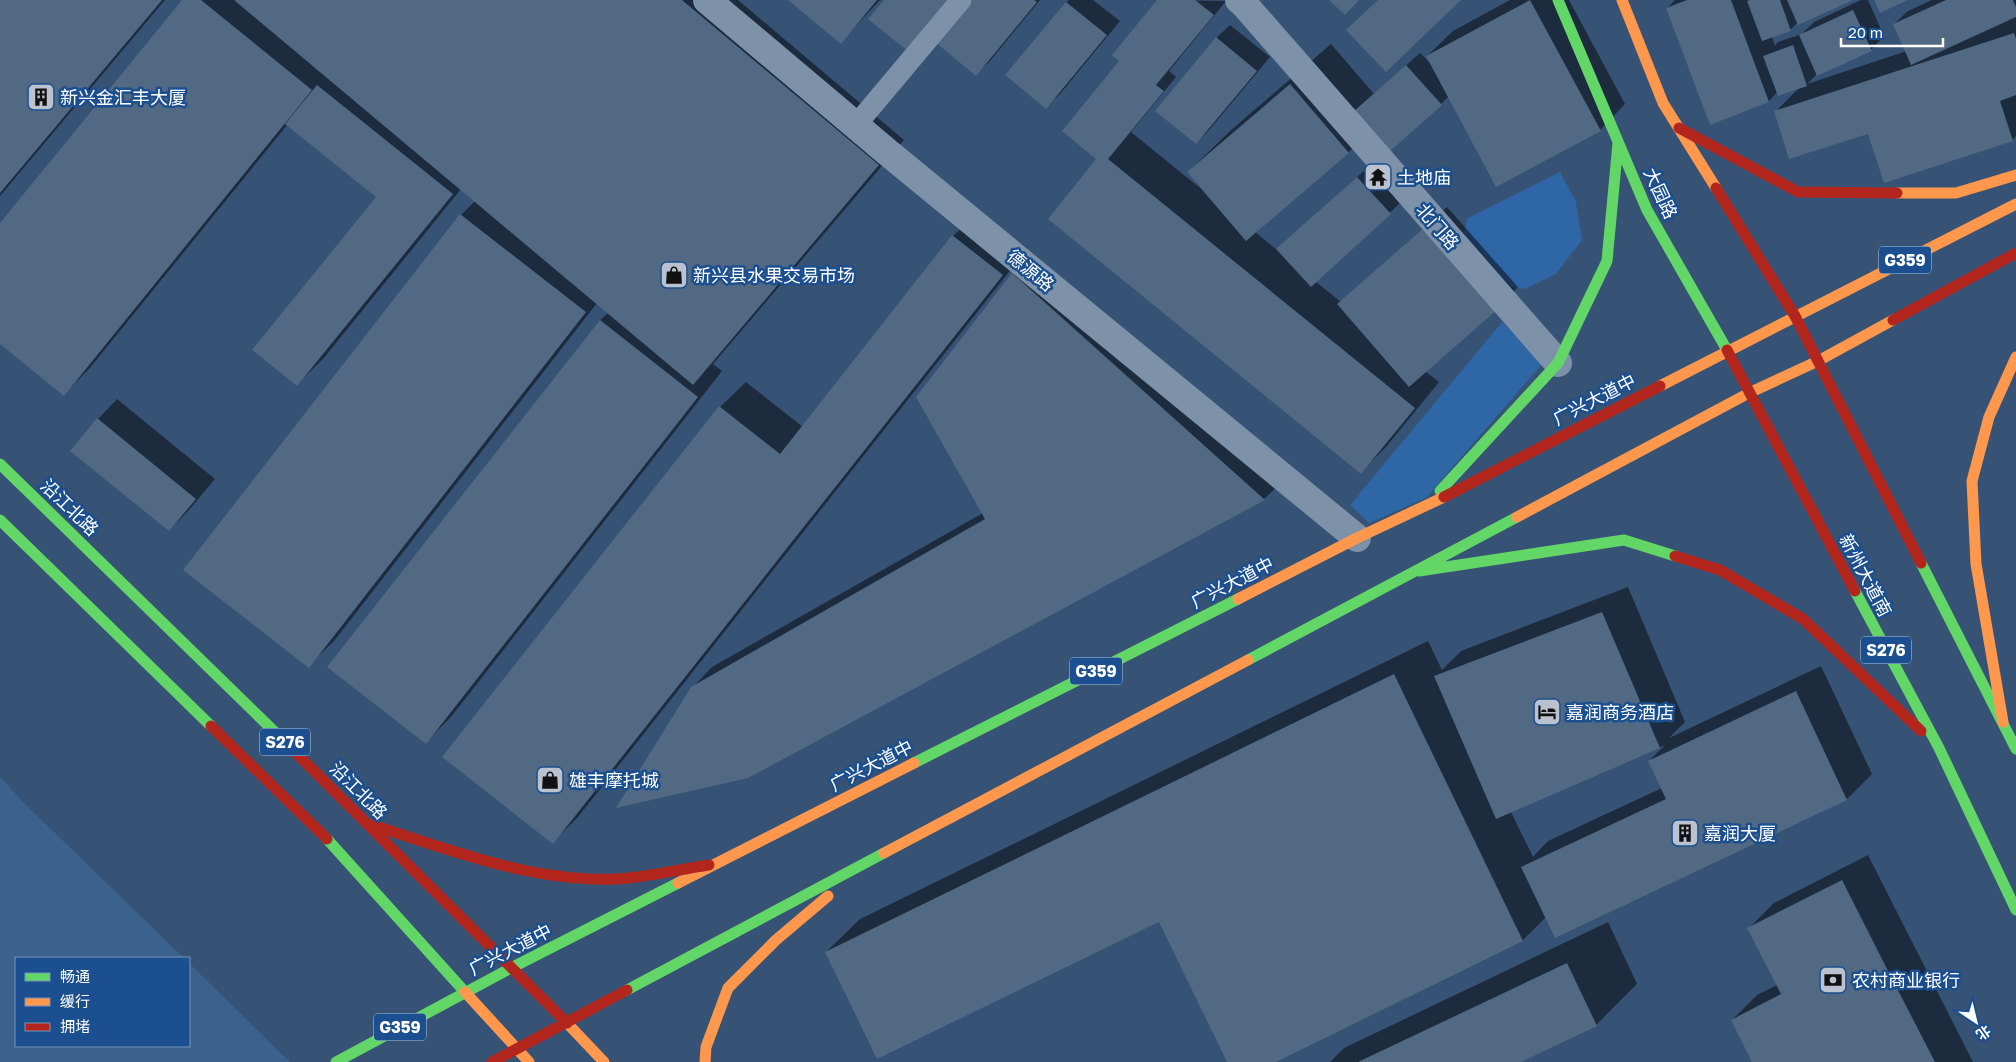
<svg xmlns="http://www.w3.org/2000/svg" width="2016" height="1062" font-family="'Golos Text','Noto Sans SC',sans-serif">
  <style>
    .green { fill: #2f66a5 }
    .water { fill: #3b618d }
    .shadow { fill: #0007; fill-rule: evenodd }
    .building { fill: #526984 }
    .lines { fill: none; stroke-linecap: round; stroke-linejoin: round }
    .lane { stroke: #7d92a8; stroke-width: 21 }
    .street { stroke: #7d92a8; stroke-width: 28 }
    .fast { stroke: #63d668; stroke-width: 11 }
    .slow { stroke: #ff974d; stroke-width: 11 }
    .jam { stroke: #b3261e; stroke-width: 11 }
    .labels { text-anchor: middle; dominant-baseline: central; stroke-width: 5; stroke-linejoin: round; paint-order: stroke }
    .shield { fill: #1b4f8f; stroke: #bbcadd; stroke-width: 1 }
    .shield-label { font-size: 16px; font-weight: bold; fill: #fff }
    .poi-label { font-size: 18px; fill: #fff; stroke: #1b4f8f; text-anchor: start }
    .street-label { font-size: 18px; fill: #fff; stroke: #1b4f8f }
  </style>
  <rect width="100%" height="100%" fill="#365274"/>
  <!-- green -->
  <path class="green" d="M1560 172 1576 202 1582 240 1556 274 1525 289 1500 285 1462 238 1468 218Z
    M1502 322 1543 363 1426 498 1369 523 1350 505Z"/>
  <!-- water -->
  <path class="water" d="M0 777 25 804 184 958H16V1046H189V963L290 1062H0Z"/>
  <!-- shadow -->
  <path class="shadow" d="M0 0H165L0 196Z
    M183 0H738L904 140 713 364 722 371 451 717 426 742 600 320 608 313 597 303 334 641 308 666 184 570 461 215 475 201 461 189 323 359 297 384 378 197 288 124 89 369 64 394 0 342V225Z
    M790 0H880L841 42Z
    M971 0H1040L990 61 976 74Z
    M1069 0H1093L1120 21 1060 94 1046 107 1066 3Z
    M1159 0 1226 1 1169 71 1176 77 1131 132 1200 188 1188 172 1230 131 1331 44 1374 94 1420 53 1430 63 1427 56 1453 31 1510 0H1569L1625 104 1600 130 1449 96 1441 104 1370 130 1348 153 1255 232 1277 250 1378 158 1410 194 1315 281 1341 302 1447 207 1518 287 1498 307 1425 371 1439 382 1386 447 1361 472 1098 159 1121 61Z
    M1675 0H1850L1798 22 1790 30 1772 37 1775 46 1778 42 1802 34 1814 22 1861 0H1868L1884 36 1871 50 1818 73 1807 84 1907 51 1894 24 1908 11 1932 0H2016V136L2012 140 1869 132 1776 111 1800 87 1778 91 1769 101 1710 123 1667 8Z
    M1230 25 1270 57 1210 129 1196 143 1216 38Z
    M979 211 1027 249 578 817 553 842 444 757 720 407 746 382 803 427 953 236Z
    M1033 254 1284 480 1264 499 747 777 692 688 712 667 983 513 917 397 1013 274Z
    M117 399 215 479 189 510 169 530 98 419Z
    M1628 587 1685 722 1669 738 1821 666 1872 774 1847 799 1546 917 1523 940 1273 1062H1229L1160 920 826 952 860 919 1428 641 1442 670 1461 651ZM1665 745 1649 761 1662 788 1548 841 1533 857 1511 812Z
    M1868 855 1973 1062H1753L1732 1020 1757 995 1777 985 1748 929 1774 903Z
    M1608 922 1637 984 1596 1025 1518 1062H1330L1344 1048Z"/>
  <!-- building -->
  <path class="building" d="M0 0H162L0 193Z
    M182 0H201L312 90 64 396 0 344V223Z
    M234 0H682L879 165 693 385Z
    M788 0H877L841 44Z
    M884 0H953L910 53 868 19Z
    M970 0H1034L1037 2 976 76 935 42Z
    M1157 0H1195L1214 15 1156 85 1164 91 1108 159 1415 408 1361 474 1048 219 1096 159 1062 131 1119 61 1112 55Z
    M1329 0H1359L1345 15Z
    M1378 0H1461L1386 72 1346 30Z
    M1530 0 1601 131 1496 187 1426 56Z
    M1687 0H1731L1769 102 1710 125 1666 8Z
    M1750 0H1780L1791 31 1762 41 1747 1Z
    M1787 0H1853L1798 25Z
    M1874 0H1908L1880 13Z
    M1946 0H2013L2016 7V17L1911 65 1893 24Z
    M1066 2 1107 35 1046 109 1005 75Z
    M1853 10 1872 51 1817 76 1799 35Z
    M2014 33 2016 39V95L2000 101 2013 141 1884 183 1868 134 1789 159 1774 111Z
    M1216 37 1257 71 1196 144 1155 111Z
    M1793 45 1807 86 1778 96 1763 56Z
    M1406 65 1442 105 1388 153 1353 112Z
    M1290 84 1349 153 1246 241 1187 172Z
    M317 85 453 194 297 386 252 350 376 197 285 124Z
    M1357 177 1391 214 1311 287 1276 249Z
    M460 214 586 312 309 668 183 570Z
    M1427 225 1499 308 1409 387 1337 304Z
    M952 235 1003 275 553 844 442 757 719 406 780 454Z
    M1012 273 1265 500 748 778 616 808 691 687 985 519 916 397Z
    M600 320 698 397 426 744 327 667Z
    M97 418 196 499 169 531 70 451Z
    M1602 612 1660 748 1496 819 1434 676Z
    M1394 674 1523 941 1276 1062H1227L1159 922 877 1059 825 952Z
    M1796 691 1847 800 1555 938 1521 867 1666 799 1648 761Z
    M1842 880 1885 965 1935 1062H1752L1731 1020 1781 994 1747 928Z
    M1567 963 1597 1026 1521 1062H1358Z"/>
  <g class="lines">
    <!-- lane -->
    <path class="lane" d="M856 125 961 0"/>
    <!-- street -->
    <path class="street" d="M707 0 886 151 1357 538
      M1239 0 1243 3 1558 363"/>
    <!-- fast -->
    <path class="fast" d="M1558 0 1647 210 1727 350
      M0 464 282 739
      M1440 491 1558 363 1607 261 1618 143
      M0 520 211 726
      M1921 563 2016 749
      M1419 571 1624 540 1675 556
      M1855 591 1939 748 2016 910
      M1248 660 1517 517
      M914 763 1238 599
      M327 839 465 992
      M627 990 884 853
      M336 1062 511 968 678 883"/>
    <!-- slow -->
    <path class="slow" d="M1622 0 1663 103 1716 188
      M1897 193H1956L2016 175
      M1660 386 2016 204
      M1517 517 1749 393 1818 361 1893 320
      M1238 599 1357 538 1444 497
      M2003 722 1976 564 1972 481 1989 417 2016 357
      M884 853 1248 660
      M678 883 914 763
      M465 992 529 1062
      M567 1023 604 1062
      M705 1062 706 1047 728 988 776 940 828 896"/>
    <!-- jam -->
    <path class="jam" d="M1679 128 1798 192 1897 193
      M1716 188 1795 316
      M1795 316 1921 563
      M1893 320 2016 253
      M1727 350 1855 591
      M1444 497 1660 386
      M1675 556 1720 570 1803 619 1921 731
      M211 726 327 839
      M282 739 567 1023
      M372 825C451 850 531 882 615 879 644 878 680 869 709 865
      M492 1062 627 990"/>
  </g>
  <!-- icons -->
  <defs>
    <g id="building-square" transform="scale(1.4375)"><rect x="-9" y="-9" width="18" height="18" rx="4" fill="#b9c2ce" stroke="#1b4f8f"/><path d="M-4-6H4V6H1V3H-1V6H-4ZM-2.5-4.3h1.7v1.8h-1.7ZM.8-4.3h1.7v1.8H.8ZM-2.5-1h1.7V.8h-1.7ZM.8-1h1.7V.8H.8Z" fill="#111"/></g>
    <g id="temple-square" transform="scale(1.4375)"><rect x="-9" y="-9" width="18" height="18" rx="4" fill="#b9c2ce" stroke="#1b4f8f"/><path d="M0-6L5-2H3V0L6.5 2.5H4V6H1.5V3h-3V6H-4V2.5H-6.5L-3 0V-2H-5Z" fill="#111"/></g>
    <g id="shop-square" transform="scale(1.4375)"><rect x="-9" y="-9" width="18" height="18" rx="4" fill="#b9c2ce" stroke="#1b4f8f"/><path d="M-5-2.5h2.3a2.7 3.5 0 0 1 5.4 0H5L5.5 6h-11ZM-1.5-2.5h3a1.5 2.3 0 0 0-3 0Z" fill="#111"/></g>
    <g id="hotel-square" transform="scale(1.4375)"><rect x="-9" y="-9" width="18" height="18" rx="4" fill="#b9c2ce" stroke="#1b4f8f"/><path d="M-6-4.5h1.5V1H6V5H4.5V3h-9V5H-6ZM-4 0a1.8 1.8 0 1 1 3.6 0ZM.5 0V-2.5h3Q6-2.5 6 0Z" fill="#111"/></g>
    <g id="bank-square" transform="scale(1.4375)"><rect x="-9" y="-9" width="18" height="18" rx="4" fill="#b9c2ce" stroke="#1b4f8f"/><path d="M-6-4H6V4H-6ZM0-2.3a2.3 2.3 0 1 0 0 4.6a2.3 2.3 0 1 0 0-4.6Z" fill="#111"/></g>
  </defs>
  <g fill-rule="evenodd">
    <use href="#building-square" x="41" y="97"/>
    <use href="#temple-square" x="1378" y="177"/>
    <use href="#shop-square" x="674" y="275"/>
    <use href="#hotel-square" x="1547" y="712"/>
    <use href="#shop-square" x="550" y="780"/>
    <use href="#building-square" x="1685" y="833"/>
    <use href="#bank-square" x="1833" y="980"/>
  </g>
  <g class="labels">
    <!-- shield labels -->
    <g class="shield">
      <rect x="1879" y="246.5" width="52" height="27" rx="4"/>
      <rect x="1861" y="636.5" width="50" height="27" rx="4"/>
      <rect x="1070" y="657.5" width="52" height="27" rx="4"/>
      <rect x="260" y="728.5" width="50" height="27" rx="4"/>
      <rect x="374" y="1013.5" width="52" height="27" rx="4"/>
    </g>
    <g class="shield-label">
      <text x="1905" y="260">G359</text>
      <text x="1886" y="650">S276</text>
      <text x="1096" y="671">G359</text>
      <text x="285" y="742">S276</text>
      <text x="400" y="1027">G359</text>
    </g>
    <!-- poi labels -->
    <g class="poi-label">
      <text x="60" y="97">新兴金汇丰大厦</text>
      <text x="1397" y="177">土地庙</text>
      <text x="693" y="275">新兴县水果交易市场</text>
      <text x="1566" y="712">嘉润商务酒店</text>
      <text x="569" y="780">雄丰摩托城</text>
      <text x="1704" y="833">嘉润大厦</text>
      <text x="1852" y="980">农村商业银行</text>
    </g>
    <!-- street labels -->
    <g class="street-label">
      <text transform="translate(1661 193) rotate(65)">大园路</text>
      <text transform="translate(1438 226) rotate(49)">北门路</text>
      <text transform="translate(1031 270) rotate(39)">德源路</text>
      <text transform="translate(1594 399) rotate(-27)">广兴大道中</text>
      <text transform="translate(70 507) rotate(44)">沿江北路</text>
      <text transform="translate(1866 575) rotate(62)">新州大道南</text>
      <text transform="translate(1232 582) rotate(-27)">广兴大道中</text>
      <text transform="translate(871 765) rotate(-27)">广兴大道中</text>
      <text transform="translate(359 790) rotate(45)">沿江北路</text>
      <text transform="translate(510 949) rotate(-27)">广兴大道中</text>
    </g>
  </g>
  <!-- legend -->
  <rect x="15" y="957" width="175" height="90" fill="#1b4f8f" stroke="#7695bc"/>
  <rect x="25" y="973" width="25" height="8" fill="#63d668" stroke="#7695bc"/>
  <text x="60" y="982" font-size="15" fill="#ffffff">畅通</text>
  <rect x="25" y="998" width="25" height="8" fill="#ff974d" stroke="#7695bc"/>
  <text x="60" y="1007" font-size="15" fill="#ffffff">缓行</text>
  <rect x="25" y="1023" width="25" height="8" fill="#b3261e" stroke="#7695bc"/>
  <text x="60" y="1032" font-size="15" fill="#ffffff">拥堵</text>
  <!-- north arrow -->
  <g transform="translate(1976 1022) rotate(145)" stroke="#1b4f8f" stroke-width="4" paint-order="stroke">
  <path d="M0-4L9 19L0 12L-9 19Z" fill="#ffffff"/>
  <text y="-8" font-size="14" font-weight="bold" text-anchor="middle" fill="#ffffff">北</text>
  </g>
  <!-- scale -->
  <path d="M1841 38v8h102v-8" fill="none" stroke="#ffffff" stroke-width="2.5"/>
  <text x="1848" y="38" font-size="15" fill="#ffffff" stroke="#1b4f8f" stroke-width="4" paint-order="stroke">20 m</text>
</svg>
